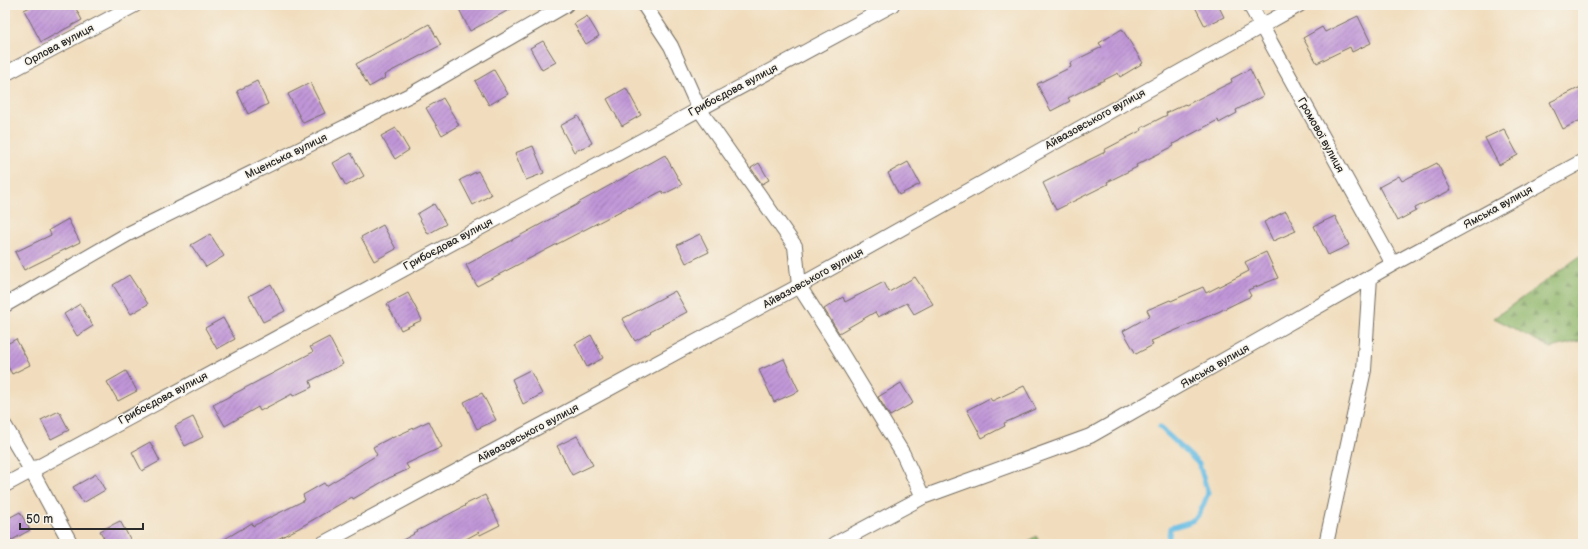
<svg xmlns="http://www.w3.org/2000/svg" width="1588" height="549" font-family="'Balsamiq Sans',sans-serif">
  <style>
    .forest { fill: url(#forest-firs); stroke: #5e724c }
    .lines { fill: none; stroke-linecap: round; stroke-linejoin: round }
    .stream { stroke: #67bde4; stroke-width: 5 }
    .building { fill: url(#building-hatch) }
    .street-casing { stroke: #70695e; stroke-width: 16 }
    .street { stroke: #fff; stroke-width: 14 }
    .labels { text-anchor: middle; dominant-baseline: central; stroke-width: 3; stroke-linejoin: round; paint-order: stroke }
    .street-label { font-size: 11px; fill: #2b2b2b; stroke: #f7f3e8 }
  </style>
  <defs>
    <pattern id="forest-firs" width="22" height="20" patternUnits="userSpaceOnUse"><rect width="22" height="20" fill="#92b86e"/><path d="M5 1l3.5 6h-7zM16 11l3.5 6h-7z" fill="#77965b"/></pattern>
    <pattern id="building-hatch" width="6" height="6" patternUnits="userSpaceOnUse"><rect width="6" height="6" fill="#c095d8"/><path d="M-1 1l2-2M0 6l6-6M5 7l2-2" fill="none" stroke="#9c7aaf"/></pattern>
  </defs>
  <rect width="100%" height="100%" fill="#f7f3e8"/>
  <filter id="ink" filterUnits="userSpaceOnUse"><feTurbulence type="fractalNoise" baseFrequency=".025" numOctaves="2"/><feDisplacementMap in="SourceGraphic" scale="8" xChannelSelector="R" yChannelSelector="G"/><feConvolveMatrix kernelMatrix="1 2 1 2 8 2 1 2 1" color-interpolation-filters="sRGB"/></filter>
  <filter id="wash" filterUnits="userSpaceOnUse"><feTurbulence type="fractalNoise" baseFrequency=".012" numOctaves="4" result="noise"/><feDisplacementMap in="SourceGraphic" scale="16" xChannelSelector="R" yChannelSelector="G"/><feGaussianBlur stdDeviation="0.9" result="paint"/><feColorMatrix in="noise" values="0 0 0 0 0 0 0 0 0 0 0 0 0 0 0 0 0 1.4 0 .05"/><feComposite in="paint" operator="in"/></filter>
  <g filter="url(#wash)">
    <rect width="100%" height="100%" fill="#f1ddbd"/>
    <!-- forest -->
    <path class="forest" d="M1583 254V340L1551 348 1494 318Z
      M1036 536 1041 544H1024Z"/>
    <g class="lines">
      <!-- stream -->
      <path class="stream" d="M1160 427 1199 464 1208 493C1197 521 1199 520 1170 528L1168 544"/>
    </g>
    <g id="blocks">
      <!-- building -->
      <path class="building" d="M34 5H74L82 20 41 42 24 10Z
        M457 5H518L470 31Z
        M1194 5H1218L1224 17 1205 26Z
        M587 16 599 36 586 44 574 24Z
        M1358 16 1371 43 1352 52 1350 47 1317 63 1303 38 1322 27 1325 32Z
        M429 24 441 45 384 75 385 78 369 87 356 64Z
        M1122 29 1143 63 1120 77 1118 73 1068 98 1070 101 1051 111 1037 84 1071 67 1070 63 1102 47 1099 43Z
        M543 41 556 62 542 70 530 48Z
        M1250 69 1263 96 1236 110 1237 113 1219 123 1218 120 1173 144 1174 146 1136 165 1137 167 1107 182 1108 184 1056 210 1043 183 1105 152 1104 150 1142 130 1141 128 1167 115 1166 113 1185 104 1186 105 1232 82 1231 79Z
        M494 70 508 94 489 105 475 81Z
        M257 81 268 104 248 114 237 91Z
        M310 83 325 113 303 123 288 94Z
        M1583 86V119L1563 129 1550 102Z
        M626 88 641 115 622 126 607 99Z
        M443 98 459 125 442 135 426 108Z
        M578 116 592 143 574 152 560 126Z
        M396 128 409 150 395 159 381 136Z
        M1504 129 1518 155 1499 165 1485 138Z
        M533 146 544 173 526 180 515 153Z
        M351 153 364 176 346 186 333 163Z
        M665 155 682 185 664 194 662 191 629 208 628 207 477 286 466 265 578 204V203Z
        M908 162 920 184 899 195 888 173Z
        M759 163 769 180 762 184 751 168Z
        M1437 163 1451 190 1415 208 1416 211 1397 221 1379 187 1399 176 1402 181Z
        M478 171 491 195 473 205 460 180Z
        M434 204 446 224 428 234 417 214Z
        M1286 211 1296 231 1273 241 1264 222Z
        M1335 216 1349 245 1328 255 1314 226Z
        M68 219 80 242 24 270 15 252 51 235 49 230Z
        M383 225 396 249 374 261 361 237Z
        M210 234 224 256 206 267 191 245Z
        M700 234 709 252 686 263 677 245Z
        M1266 252 1278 278 1248 290 1251 296 1218 312 1151 341 1153 345 1136 354 1123 331 1150 316 1147 310 1170 300 1171 301 1203 287 1206 293 1249 271 1245 262Z
        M129 275 148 304 131 314 113 285Z
        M915 277 933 304 914 314 907 303 878 317 875 312 839 333 824 309 843 297 845 302 884 282 889 292Z
        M271 284 285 311 263 322 249 296Z
        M675 291 687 312 650 331 651 332 635 341 622 319Z
        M408 293 422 320 401 330 387 304Z
        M80 304 93 326 77 336 64 314Z
        M223 318 235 339 217 349 205 328Z
        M591 335 603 358 587 367 575 344Z
        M329 337 343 364 310 381 312 387 293 396 292 394 260 411 258 407 225 426 213 405 313 352 310 347Z
        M16 339 30 365 12 374 5 361V345Z
        M784 359 799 391 774 402 759 370Z
        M530 370 542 394 523 404 512 379Z
        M126 371 137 391 118 401 107 382Z
        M901 383 913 403 890 416 878 397Z
        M1024 386 1036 409 1004 423 1005 426 982 438 967 410 990 398 992 401Z
        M482 393 496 420 477 429 464 402Z
        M59 411 69 430 51 439 41 420Z
        M193 417 203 437 185 446 175 426Z
        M429 421 442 447 406 464 409 469 389 478 353 499 352 497 299 528 268 544H216L252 523 253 526 305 500 303 495 324 483 326 486 377 455 373 447 392 437V438Z
        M577 436 593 465 572 475 557 446Z
        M150 442 160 461 142 471 132 452Z
        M96 474 105 490 83 503 73 487Z
        M485 495 500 525 480 535 479 532 457 544H395L414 534 413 533 465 506 464 505Z
        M20 512 30 530 5 544V520Z
        M120 521 133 544H107L100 531Z"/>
    </g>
  </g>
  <g filter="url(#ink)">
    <use href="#blocks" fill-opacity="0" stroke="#70695e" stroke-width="1"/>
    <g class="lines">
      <!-- street casing -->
      <g class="street-casing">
        <path id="street" d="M644 5 671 46 699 109 795 246 799 286 831 336 903 454 923 497
          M1250 5 1393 264
          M5 74 135 5
          M5 305 128 234 412 94 566 5
          M5 426 31 470 71 544
          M5 485 892 5
          M322 544 799 286 1299 5
          M835 544 923 497 1090 436 1393 264 1583 161
          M1326 544 1364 370 1370 277"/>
      </g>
      <!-- street -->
      <use href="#street" class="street"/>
    </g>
  </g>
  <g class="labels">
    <!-- street labels -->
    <g class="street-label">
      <text transform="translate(59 45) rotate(-28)">Орлова вулиця</text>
      <text transform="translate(733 90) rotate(-28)">Грибоєдова вулиця</text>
      <text transform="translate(1095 119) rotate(-29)">Айвазовського вулиця</text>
      <text transform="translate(1321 135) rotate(61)">Громової вулиця</text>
      <text transform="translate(286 156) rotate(-26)">Мценська вулиця</text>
      <text transform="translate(1498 207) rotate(-29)">Ямська вулиця</text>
      <text transform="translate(448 244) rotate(-28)">Грибоєдова вулиця</text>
      <text transform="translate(813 278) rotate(-29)">Айвазовського вулиця</text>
      <text transform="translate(1215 366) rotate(-30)">Ямська вулиця</text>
      <text transform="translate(163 398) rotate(-28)">Грибоєдова вулиця</text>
      <text transform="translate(528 433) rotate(-28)">Айвазовського вулиця</text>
    </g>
  </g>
  <!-- margin -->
  <rect width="1588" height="549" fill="none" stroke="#f7f3e8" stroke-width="20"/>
  <!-- scale -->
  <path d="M20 523v6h123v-6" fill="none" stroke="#2b2b2b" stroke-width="2"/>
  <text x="26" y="523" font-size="12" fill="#2b2b2b" stroke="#f7f3e8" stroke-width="3" paint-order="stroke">50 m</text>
</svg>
